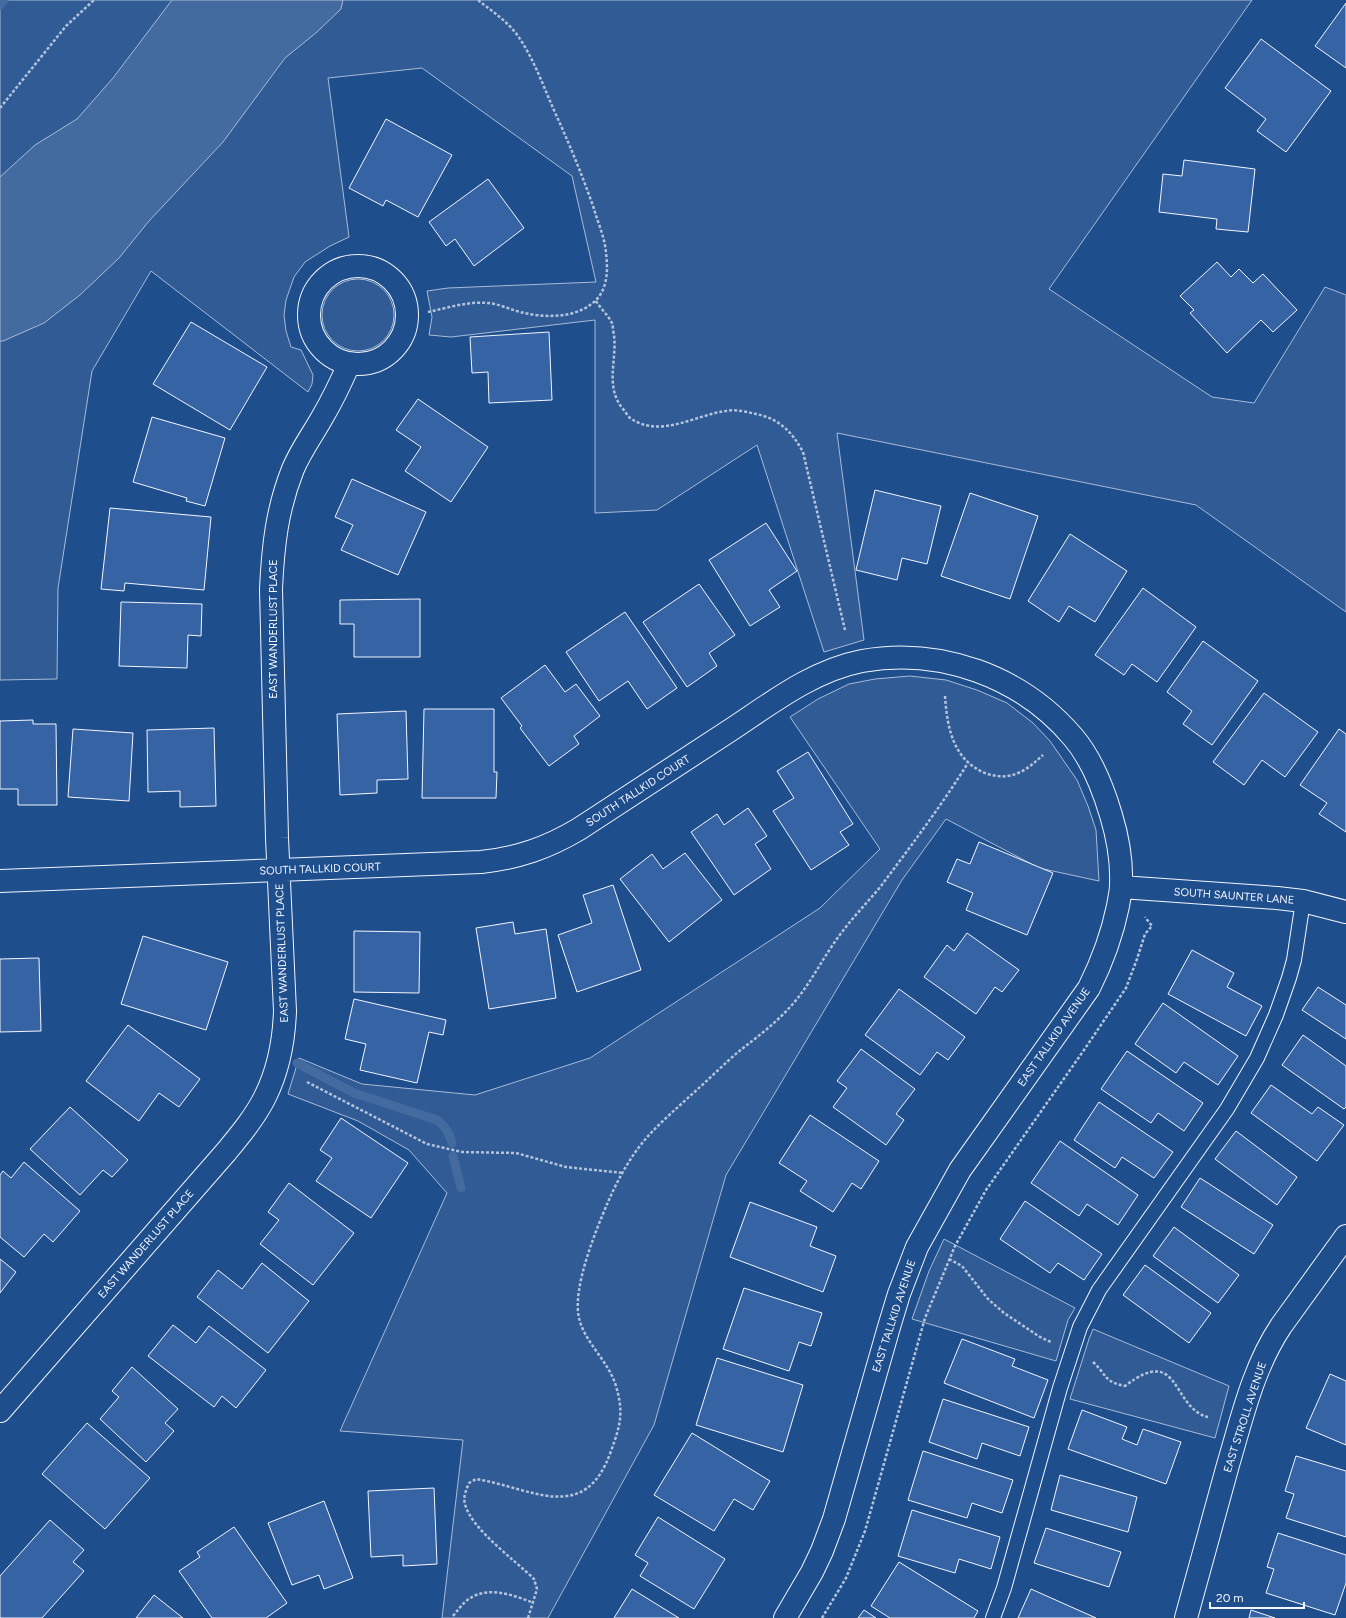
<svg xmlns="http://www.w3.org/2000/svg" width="1346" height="1618" font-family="Figtree,sans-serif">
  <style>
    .built { fill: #305b95; stroke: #a8bbd7 }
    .water { fill: #446ba0; stroke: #a8bbd7 }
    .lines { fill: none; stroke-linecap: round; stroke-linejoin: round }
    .stream { stroke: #446ba0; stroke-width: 9 }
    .building { fill: #3563a3; stroke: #f2f6ff }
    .service-casing { stroke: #f2f6ff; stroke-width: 16 }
    .minor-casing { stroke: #f2f6ff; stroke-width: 24 }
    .path { stroke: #b3c4dc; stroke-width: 2.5; stroke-dasharray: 3 2; stroke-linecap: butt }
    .service { stroke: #1f4e8c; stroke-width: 14 }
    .minor { stroke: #1f4e8c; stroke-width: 22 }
    .labels { text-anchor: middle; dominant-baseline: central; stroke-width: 3; stroke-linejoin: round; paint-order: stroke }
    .street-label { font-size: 11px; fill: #f2f6ff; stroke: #1f4e8c }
  </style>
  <rect width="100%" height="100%" fill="#1f4e8c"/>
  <!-- built -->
  <path class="built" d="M0 0H1252L1049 289 1212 397 1254 403 1325 287 1346 295V612L1196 505 837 433 864 640 824 652 757 445 657 510 595 513V320L451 337 429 335 432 317 427 291 448 288 596 282 572 176 422 68 328 78 349 237 330 246 305 262 294 277 286 300 284 315 286 331 291 347 301 350 313 375 312 384 308 392 151 271 92 371 58 588 57 679 0 680Z
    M322 315a36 36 0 1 1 72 0a36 36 0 1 1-72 0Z
    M910 676 946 680 977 690 1007 703 1033 723 1050 741 1077 780 1088 806 1096 830 1099 881 1039 868 946 819 902 880 726 1175 654 1425 548 1618H442L463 1440 340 1431 447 1193 409 1150 358 1121 288 1094 299 1058 362 1084 475 1095 590 1058 820 908 880 849 790 717 818 699 849 684 875 679Z
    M944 1239 1075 1308 1068 1320 1056 1361 912 1319 929 1271Z
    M1093 1329 1229 1386 1215 1438 1070 1399 1089 1339Z"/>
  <!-- water -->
  <path class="water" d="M172 0H343L341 9 317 32 285 58 223 142 149 221 119 258 80 295 44 323 3 341H0V177L35 145 77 119 113 78Z"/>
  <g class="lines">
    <!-- stream -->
    <path class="stream" d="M0 5 4 0
      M297 1063 354 1093 437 1120C446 1127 449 1133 452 1143
      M453 1156 461 1188"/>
  </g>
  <!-- building -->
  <path class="building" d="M1346 3V68L1315 46Z
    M1261 39 1331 91 1286 152 1257 131 1266 119 1225 88Z
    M386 119 452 155 418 217 386 200 383 206 349 188Z
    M1184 160 1255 169 1248 232 1216 229 1217 219 1159 212 1163 174 1182 176Z
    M488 179 524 228 474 266 455 239 446 246 429 222Z
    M1217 262 1231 277 1239 269 1253 283 1263 274 1297 310 1273 332 1261 320 1227 353 1190 313 1194 310 1180 296Z
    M191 322 267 367 230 430 153 384Z
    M549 332 552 400 489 403 488 372 472 373 470 337Z
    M418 399 488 447 451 502 405 471 421 447 396 430Z
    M152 417 225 438 205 506 186 501 187 498 133 482Z
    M352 479 426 512 398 575 341 550 353 525 335 517Z
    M875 490 941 506 927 564 902 558 897 580 856 570Z
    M970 493 1038 516 1010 599 941 576Z
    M110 508 211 517 204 590 125 583 124 591 101 589Z
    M766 523 797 571 769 590 780 607 750 626 709 560Z
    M1070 534 1127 571 1095 622 1069 606 1059 622 1028 601Z
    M699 584 735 635 709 653 717 666 687 687 643 622Z
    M1143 588 1196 627 1157 682 1132 664 1124 675 1095 655Z
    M420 599V657H354V624H340V600Z
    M121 602 202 604 201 636 188 635 187 668 119 666Z
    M625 612 677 688 647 709 628 681 599 701 566 652Z
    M1203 641 1258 681 1212 745 1183 724 1192 711 1167 692Z
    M545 665 565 692 576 684 600 716 574 736 579 744 549 766 520 728 522 726 501 698Z
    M1264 693 1318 732 1285 777 1262 760 1244 785 1213 762Z
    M424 709H494V772H497L496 798H422Z
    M406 711 408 779 377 780V793L340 795 337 714Z
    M33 720V724H56L57 805H18V789H0V721Z
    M214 728 216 806 180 807V791L148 792 147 730Z
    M73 729 133 733 129 801 68 797Z
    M1339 729 1346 734V832L1319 814 1327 803 1300 785Z
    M808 752 853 824 840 832 849 845 811 870 773 811 794 798 777 771Z
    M748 808 767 836 755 844 771 869 734 895 691 832 717 814 724 825Z
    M979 842 1053 873 1027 935 966 910 973 893 947 882 957 859 970 864Z
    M685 853 722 900 669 942 620 879 652 854 663 869Z
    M613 885 641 970 577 992 558 935 592 923 583 895Z
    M513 922 515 934 546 929 556 998 489 1009 476 928Z
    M354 931 420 932 419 993 354 992Z
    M967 933 1019 970 1002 992 995 987 976 1014 924 977 947 945 954 951Z
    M143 936 228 962 206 1030 121 1004Z
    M1192 950 1234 973 1227 987 1262 1006 1246 1036 1168 994Z
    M39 958 41 1031 0 1032V959Z
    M1318 987 1346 1005V1039L1302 1010Z
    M899 989 965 1037 948 1060 937 1052 920 1075 865 1035Z
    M354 999 446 1020 443 1035 429 1032 417 1083 360 1070 366 1044 345 1039Z
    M1163 1003 1238 1056 1218 1085 1184 1062 1176 1073 1135 1044Z
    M128 1025 200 1079 179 1107 159 1093 139 1121 86 1081Z
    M1303 1035 1346 1066V1107L1344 1109 1282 1065Z
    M861 1049 915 1089 896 1114 904 1120 886 1145 833 1107 847 1088 837 1081Z
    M1127 1051 1203 1103 1184 1131 1158 1113 1151 1123 1101 1089Z
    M1271 1085 1312 1114 1318 1107 1344 1125 1317 1161 1251 1113Z
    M1099 1102 1173 1152 1154 1178 1122 1157 1115 1168 1074 1140Z
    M70 1107 128 1160 112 1177 103 1170 80 1195 30 1149Z
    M810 1115 879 1161 861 1189 852 1183 833 1212 800 1191 807 1181 779 1163Z
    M341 1118 408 1163 371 1218 316 1181 332 1158 320 1150Z
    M1236 1131 1297 1177 1277 1205 1215 1159Z
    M1060 1141 1138 1195 1118 1225 1087 1204 1079 1216 1031 1183Z
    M24 1162 80 1211 53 1242 44 1234 24 1257 0 1237V1175L3 1171 11 1178Z
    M1200 1178 1273 1225 1254 1254 1181 1207Z
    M289 1183 354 1233 313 1285 260 1244 279 1220 268 1212Z
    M1025 1201 1102 1254 1084 1280 1058 1263 1050 1273 1000 1239Z
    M750 1202 817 1227 810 1246 836 1256 823 1292 730 1257Z
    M1174 1227 1239 1275 1218 1303 1153 1256Z
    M0 1259 16 1272 0 1293Z
    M262 1263 309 1301 268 1353 197 1297 218 1270 242 1289Z
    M1145 1265 1211 1313 1189 1343 1123 1295Z
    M744 1288 822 1313 811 1346 799 1342 789 1371 723 1349Z
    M173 1325 196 1343 209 1326 266 1370 236 1408 222 1396 214 1407 148 1356Z
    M962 1339 1015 1359 1012 1366 1048 1380 1034 1418 944 1383Z
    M717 1358 803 1385 783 1452 696 1425Z
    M132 1367 178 1409 165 1423 174 1431 146 1462 100 1419 119 1397 112 1391Z
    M1330 1374 1346 1381V1445L1306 1428Z
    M943 1399 1029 1427 1020 1456 982 1443 977 1459 929 1442Z
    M1082 1410 1127 1427 1122 1439 1137 1445 1143 1429 1181 1442 1166 1484 1068 1449Z
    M87 1423 150 1478 105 1529 42 1474Z
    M692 1433 770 1481 753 1510 734 1499 714 1531 654 1495Z
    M923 1451 1013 1480 1002 1513 972 1503 967 1518 908 1500Z
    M1296 1456 1346 1471V1537L1286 1518 1294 1494 1285 1491Z
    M1060 1475 1137 1497 1128 1532 1051 1510Z
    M434 1488 437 1564 403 1566V1555L371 1557 368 1491Z
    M324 1501 353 1578 324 1589 319 1575 292 1585 268 1523Z
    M912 1510 1000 1537 991 1569 959 1559 955 1573 898 1556Z
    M658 1517 725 1559 694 1609 640 1576 648 1563 635 1555Z
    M50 1520 84 1550 73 1562 84 1571 42 1618H0V1576Z
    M234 1527 287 1603 266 1618H212L179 1571 200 1557 197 1552Z
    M1046 1528 1121 1552 1109 1587 1034 1563Z
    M1278 1533 1346 1555V1583L1335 1615 1266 1593 1274 1569 1267 1567Z
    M899 1562 978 1611 974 1618H890L871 1606Z
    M632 1589 679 1618H614Z
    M1031 1589 1096 1618H1018Z
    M154 1595 183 1618H136Z
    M864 1610 876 1618H858Z
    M1251 1610 1275 1618H1249Z"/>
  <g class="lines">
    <!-- service casing -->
    <g class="service-casing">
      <path id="service" d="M993 1618 1004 1588 1060 1388 1080 1327 1099 1290 1227 1109 1257 1058 1276 1015 1289 978 1294 960 1303 901"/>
    </g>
    <!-- minor casing -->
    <g class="minor-casing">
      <path id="minor" d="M309 315a49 49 0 1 1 98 0a49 49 0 1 1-98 0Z
        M0 881 481 862C518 858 547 848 579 829 628 797 677 765 726 733 769 705 811 671 862 661 940 647 1021 676 1073 737 1091 758 1103 788 1111 815 1118 838 1122 862 1121 885 1121 892 1119 899 1118 906 1112 935 1102 962 1089 988L960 1170 917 1247 899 1294 889 1327 834 1519 822 1551 812 1572 785 1618
        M1121 887 1277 898 1303 901 1346 912
        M0 1411 226 1152C240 1135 255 1117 265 1097 278 1071 284 1040 285 1011L277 838 271 589C273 546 277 509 293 469 301 450 313 434 323 416 333 399 341 382 349 364
        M1186 1618C1200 1567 1214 1516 1228 1465 1242 1418 1253 1368 1281 1326L1346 1236"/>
    </g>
    <!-- path -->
    <path class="path" d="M0 108 66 26 94 0
      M596 301C600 308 608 315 612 323 613 326 613 331 614 335 617 361 605 385 622 408 625 411 627 415 630 418 660 439 695 415 726 411 736 409 747 412 756 414 780 419 792 432 803 452L845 630
      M428 312C447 308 468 301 488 303 499 304 509 309 520 312 544 318 576 319 595 301 608 289 608 269 606 253 605 238 598 223 594 209 582 174 568 141 553 108 543 85 534 60 520 39 510 23 493 12 478 0
      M945 696C947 727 953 760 985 773 996 777 1007 778 1018 773 1028 769 1035 762 1043 755
      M307 1082 427 1144 462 1152 516 1153 566 1167 623 1173
      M949 1259 962 1266 988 1299 1004 1313 1040 1337 1051 1342
      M1093 1362C1107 1375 1104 1382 1125 1386 1181 1343 1171 1408 1208 1417
      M453 1616C457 1611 461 1606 465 1602 485 1584 513 1595 534 1603
      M528 1618 537 1589 534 1579C515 1560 471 1529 465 1504 463 1497 466 1490 469 1483L476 1479C532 1488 585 1526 611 1451 621 1424 624 1411 615 1383 607 1360 584 1341 579 1318 572 1288 596 1230 608 1202 618 1179 632 1153 650 1134 662 1121 676 1109 690 1096 706 1082 722 1066 738 1052 756 1038 776 1023 791 1006 810 985 822 959 839 936 852 918 867 903 881 886 911 846 941 806 968 763
      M822 1618 846 1578 865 1531 925 1318 955 1246 986 1190 1084 1050 1126 988 1137 959 1145 934 1152 926 1145 917"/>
    <!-- service -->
    <use href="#service" class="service"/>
    <!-- minor -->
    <use href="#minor" class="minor"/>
  </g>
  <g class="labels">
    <!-- street labels -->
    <g class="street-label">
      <text transform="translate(273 629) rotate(-90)">EAST WANDERLUST PLACE</text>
      <text transform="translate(638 791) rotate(-33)">SOUTH TALLKID COURT</text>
      <text transform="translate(320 869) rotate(-2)">SOUTH TALLKID COURT</text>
      <text transform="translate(1234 896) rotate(4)">SOUTH SAUNTER LANE</text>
      <text transform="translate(282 953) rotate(-92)">EAST WANDERLUST PLACE</text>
      <text transform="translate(1054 1037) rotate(-55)">EAST TALLKID AVENUE</text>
      <text transform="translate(146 1244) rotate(-49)">EAST WANDERLUST PLACE</text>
      <text transform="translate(894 1316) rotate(-72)">EAST TALLKID AVENUE</text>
      <text transform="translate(1245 1417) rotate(-72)">EAST STROLL AVENUE</text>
    </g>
  </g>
  <!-- scale -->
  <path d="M1210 1602v6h94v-6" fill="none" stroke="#f2f6ff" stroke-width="2"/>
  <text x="1216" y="1602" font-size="12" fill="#f2f6ff" stroke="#1f4e8c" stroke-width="3" paint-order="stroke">20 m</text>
</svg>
